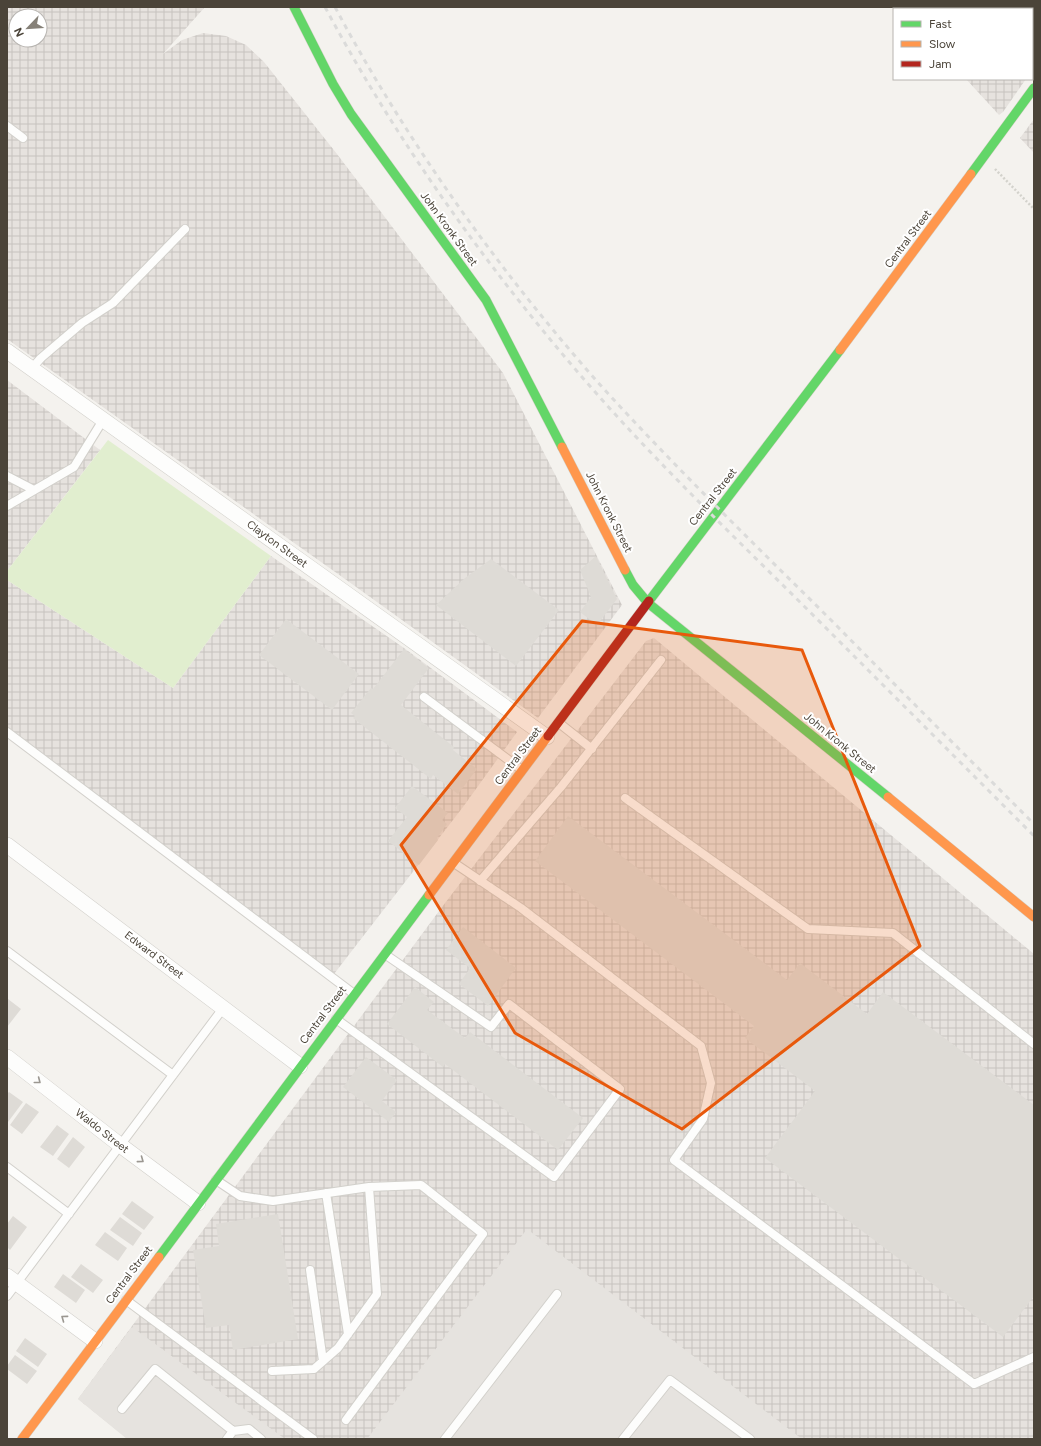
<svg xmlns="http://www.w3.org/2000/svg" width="1041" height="1446" font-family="Figtree,sans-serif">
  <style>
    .industrial { fill: url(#industrial-grid); fill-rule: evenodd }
    .grass { fill: #e1eecf }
    .parking { fill: #e6e3df }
    .building { fill: #dedbd6 }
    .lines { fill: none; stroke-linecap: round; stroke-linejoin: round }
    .lane-casing { stroke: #d2d0cb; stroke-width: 10 }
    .street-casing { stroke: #d2d0cb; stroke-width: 16 }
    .fast-casing { stroke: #d3cfc5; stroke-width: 10 }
    .slow-casing { stroke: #d3cfc5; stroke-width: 10 }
    .jam-casing { stroke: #d3cfc5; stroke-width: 10 }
    .path { stroke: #d3d2cc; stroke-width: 2.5; stroke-dasharray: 2 2; stroke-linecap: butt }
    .lane { stroke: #fdfdfc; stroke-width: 8 }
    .street { stroke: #fdfdfc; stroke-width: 15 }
    .fast { stroke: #63d668; stroke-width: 9 }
    .slow { stroke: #ff974d; stroke-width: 9 }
    .jam { stroke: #b3261e; stroke-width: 9 }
    .rail { stroke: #dbdbda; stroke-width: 3; stroke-dasharray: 5 5; stroke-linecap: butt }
    .oneway { stroke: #9b9791 }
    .marked { fill: #e8590c; fill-opacity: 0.2; stroke: #e8590c; stroke-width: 3; stroke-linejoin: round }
    .labels { text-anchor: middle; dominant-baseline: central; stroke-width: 4; stroke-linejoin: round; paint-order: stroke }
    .street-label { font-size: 11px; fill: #4b4439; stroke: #fff }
  </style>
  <defs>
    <pattern id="industrial-grid" width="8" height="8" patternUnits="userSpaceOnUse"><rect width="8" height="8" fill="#e6e2de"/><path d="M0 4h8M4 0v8" fill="none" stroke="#c7c3bf"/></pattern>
  </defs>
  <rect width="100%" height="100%" fill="#f4f2ee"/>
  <!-- industrial -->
  <path class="industrial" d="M7 7H205L163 54 182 40 203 33 226 36 246 45 264 62 337 154 503 373 622 605 538 718 345 579 7 339ZM16 16H40V40H16Z
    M908 7H1034V68L1032 71V9H907Z
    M966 79H1026L1003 112 999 115Z
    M1034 119V153L1020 138Z
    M7 380 100 450 7 571Z
    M271 556 404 648 517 732 463 807 334 974 7 728V580L173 688Z
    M654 638 1034 954V1439H128L78 1399 442 907 646 641Z"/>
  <!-- grass -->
  <path class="grass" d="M108 440 271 556 173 688 7 580V571Z"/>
  <!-- parking -->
  <path class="parking" d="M527 1229 802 1439H367Z
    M132 1327 285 1439H127L78 1399Z"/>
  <!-- building -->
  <path class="building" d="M596 556 617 599 597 625 580 612 591 597 580 570Z
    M491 559 559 610 516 666 436 605 465 578Z
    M286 619 359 674 332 710 259 655Z
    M404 649 429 668 401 705 454 747 453 750 477 769 458 794 433 775 431 779 353 718 355 716 351 713 371 688 373 689Z
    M412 786 448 813 442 820 447 824 437 838 438 840 419 865 388 841 407 817 395 808Z
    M568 816 787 980 800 963 867 1014 883 992 1034 1105V1296L1003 1337 765 1158 815 1091 745 1038 754 1026 535 861Z
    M463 927 516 968 488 1006 459 984 470 968 446 950Z
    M415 987 434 1002 427 1010 465 1038 470 1032 583 1118 558 1150 445 1064 443 1067 387 1024Z
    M8 999 21 1009 7 1027V1001Z
    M366 1057 397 1080 382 1101 396 1112 389 1122 343 1087Z
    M9 1092 23 1102 8 1122 7 1121V1094Z
    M26 1103 39 1112 22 1134 10 1125Z
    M57 1125 69 1134 53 1156 40 1147Z
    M73 1137 85 1147 69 1168 57 1159Z
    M132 1201 154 1217 144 1230 122 1214Z
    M278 1214 298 1339 233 1350 229 1325 206 1328 193 1250 219 1246 216 1224Z
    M13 1216 27 1227 10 1250 7 1247V1224Z
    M120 1217 142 1233 133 1246 110 1230Z
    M105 1232 127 1248 118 1261 95 1245Z
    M81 1264 103 1280 93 1293 71 1277Z
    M63 1274 85 1290 76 1303 54 1287Z
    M25 1338 47 1354 38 1367 16 1351Z
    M15 1355 37 1371 27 1384 7 1369V1366Z"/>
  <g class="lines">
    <!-- lane casing -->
    <g class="lane-casing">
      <path id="lane" d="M7 126 23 138
        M32 368 41 358 82 323 113 303 185 229
        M7 476 34 490
        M7 506 74 467 103 420
        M424 697 522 770
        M559 723 592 749
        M7 732 354 994
        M625 798 808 929 893 933 1034 1044
        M454 863 521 908 701 1046 711 1083 703 1119 674 1160 974 1384 1034 1357
        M480 881 561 787 661 660
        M7 951 173 1075
        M336 1019 554 1177 620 1089 509 1004 491 1027 386 955
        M7 1167 69 1214
        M216 1180 240 1196 273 1201 369 1187 377 1294 338 1348 314 1369 272 1371
        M326 1193 348 1334
        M310 1270 323 1361
        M7 1296 224 1007
        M126 1300 313 1439
        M122 1409 155 1369 233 1431
        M346 1420 483 1234 421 1185 369 1187
        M227 1439 233 1431 249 1429 261 1439
        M445 1439 557 1294
        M623 1439 670 1380 750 1439"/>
    </g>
    <!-- street casing -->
    <g class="street-casing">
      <path id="street" d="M7 351 547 737
        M7 845 300 1066
        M7 1057 120 1145 198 1203
        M7 1276 95 1341"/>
    </g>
    <!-- fast casing -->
    <g class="fast-casing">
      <path id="fast" d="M294 7 333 84 351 114 486 300 562 447
        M971 174 1034 88
        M625 570 633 585 648 603 888 797
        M649 601 840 350
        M159 1257 429 895"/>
    </g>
    <!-- slow casing -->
    <g class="slow-casing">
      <path id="slow" d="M840 350 971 174
        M562 447 625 570
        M888 797 1034 917
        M429 895 548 736
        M22 1439 159 1257"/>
    </g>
    <!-- jam casing -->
    <g class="jam-casing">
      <path id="jam" d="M548 736 649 601"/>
    </g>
    <!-- path -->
    <path class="path" d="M995 169 1034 209"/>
    <!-- lane -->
    <use href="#lane" class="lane"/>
    <!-- street -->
    <use href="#street" class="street"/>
    <!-- fast -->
    <use href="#fast" class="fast"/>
    <!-- slow -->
    <use href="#slow" class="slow"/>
    <!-- jam -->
    <use href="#jam" class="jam"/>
    <!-- rail -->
    <path class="rail" d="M325 7C401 149 497 282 604 402 674 480 750 552 824 626 894 696 964 766 1034 836
      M335 7C407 142 501 274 603 388 676 468 754 544 831 620 898 688 966 756 1034 824"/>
  </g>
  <!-- one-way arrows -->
  <defs><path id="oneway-chevron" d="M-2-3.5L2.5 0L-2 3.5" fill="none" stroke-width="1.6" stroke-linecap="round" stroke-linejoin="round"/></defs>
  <g class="oneway">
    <use href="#oneway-chevron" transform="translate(38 1081) rotate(38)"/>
    <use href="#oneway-chevron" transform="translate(141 1160) rotate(36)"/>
    <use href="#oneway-chevron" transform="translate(64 1318) rotate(-144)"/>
  </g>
  <!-- marked area -->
  <path class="marked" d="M582 621 802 650 920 946 682 1129 515 1033 401 845Z"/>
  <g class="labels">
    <!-- street labels -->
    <g class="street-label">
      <text transform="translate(449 229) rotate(54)">John Kronk Street</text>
      <text transform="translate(908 239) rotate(-53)">Central Street</text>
      <text transform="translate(713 497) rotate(-52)">Central Street</text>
      <text transform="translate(609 512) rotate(63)">John Kronk Street</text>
      <text transform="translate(277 544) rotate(36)">Clayton Street</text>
      <text transform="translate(840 743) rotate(39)">John Kronk Street</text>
      <text transform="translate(518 756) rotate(-53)">Central Street</text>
      <text transform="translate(154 955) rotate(37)">Edward Street</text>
      <text transform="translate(323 1015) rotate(-53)">Central Street</text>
      <text transform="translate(102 1131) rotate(38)">Waldo Street</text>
      <text transform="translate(129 1275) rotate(-53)">Central Street</text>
    </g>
  </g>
  <!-- border -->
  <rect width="1041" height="1446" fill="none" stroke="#4b4439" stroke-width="16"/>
  <!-- legend -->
  <rect x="893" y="8" width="140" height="72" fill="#ffffff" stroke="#b7b4b0"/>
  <rect x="901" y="21" width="20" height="6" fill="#63d668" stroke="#b7b4b0"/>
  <text x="929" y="28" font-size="12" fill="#4b4439">Fast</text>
  <rect x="901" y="41" width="20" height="6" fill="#ff974d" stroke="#b7b4b0"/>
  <text x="929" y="48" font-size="12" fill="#4b4439">Slow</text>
  <rect x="901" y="61" width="20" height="6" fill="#b3261e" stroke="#b7b4b0"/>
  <text x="929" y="68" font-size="12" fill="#4b4439">Jam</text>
  <!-- north arrow -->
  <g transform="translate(28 28) rotate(245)"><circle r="19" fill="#ffffff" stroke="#b7b4b0"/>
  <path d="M0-3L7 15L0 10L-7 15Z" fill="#868178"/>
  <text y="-6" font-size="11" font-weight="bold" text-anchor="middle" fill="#4b4439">N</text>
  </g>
</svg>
